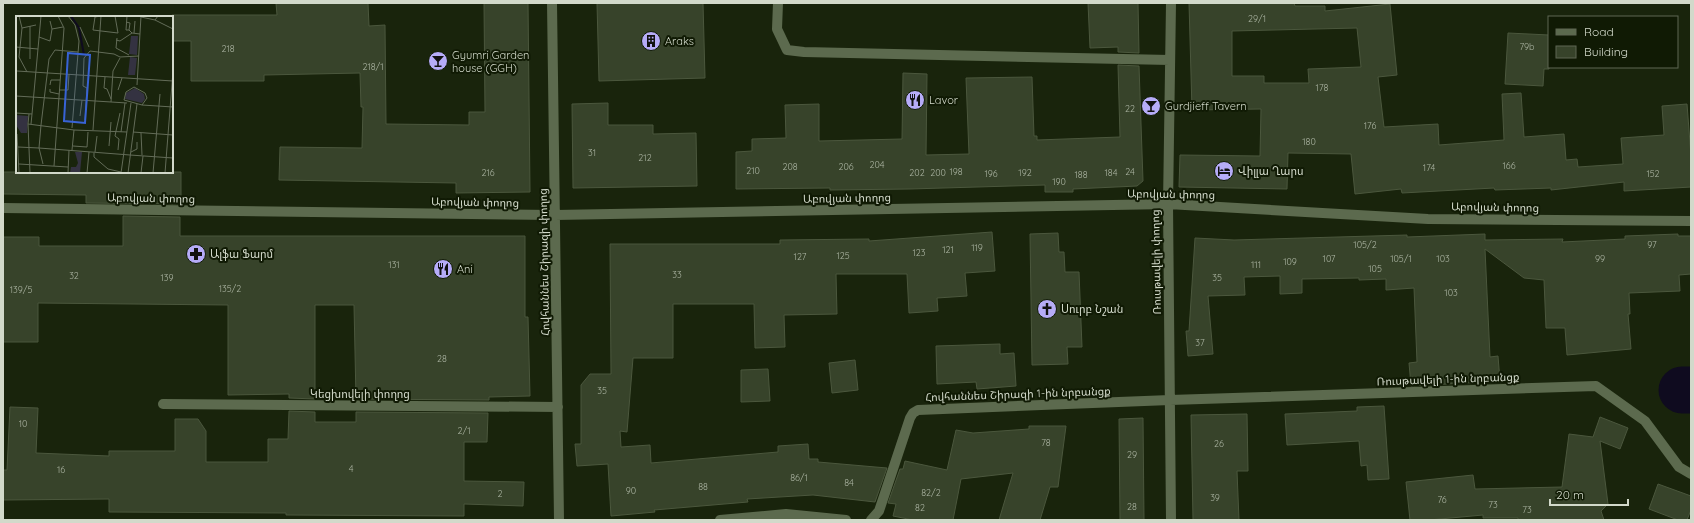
<svg xmlns="http://www.w3.org/2000/svg" width="1694" height="523" font-family="Quicksand,'Noto Sans Armenian',sans-serif">
  <style>
    .lines { fill: none; stroke-linecap: round; stroke-linejoin: round }
    .river { stroke: #0f0b1f; stroke-width: 47 }
    .building { fill: #37432a; stroke: #4b573d; fill-rule: evenodd }
    .minor { stroke: #5c6a4e; stroke-width: 10 }
    .labels { text-anchor: middle; dominant-baseline: central; stroke-width: 4; stroke-linejoin: round; paint-order: stroke }
    .number-label { font-size: 9px; fill: #abb4a2 }
    .poi-label { font-size: 11px; fill: #d2d9ca; stroke: #101a04; text-anchor: start }
    .street-label { font-size: 11px; fill: #d2d9ca; stroke: #101a04 }
    .inset-river { fill: none; stroke: #0f0b1f; stroke-width: 2 }
    .inset-road { fill: none; stroke: #636c58; stroke-width: 1 }
    .view { fill: #3863d6; fill-opacity: 0.15; stroke: #3863d6; stroke-width: 2 }
    .inset-edge { fill: none; stroke: #d2d9ca; stroke-width: 2 }
  </style>
  <rect width="100%" height="100%" fill="#19240c"/>
  <g class="lines">
    <!-- river -->
    <path class="river" d="M1682 390H1691"/>
  </g>
  <!-- building -->
  <path class="building" d="M276 3H368L369 26 385 25 386 124 469 125V112H485L484 3H528L530 192 456 193V183L279 180 280 147 362 148 363 107H361L360 73 264 75V81H191V41H172V15H277Z
    M597 3H703L705 78 599 81Z
    M1088 3H1138L1139 53 1118 52V47L1090 48Z
    M1189 3H1294L1295 6H1325V11L1390 4 1397 75 1378 77 1384 127 1438 124 1439 145 1504 140 1502 94 1521 93 1524 137 1564 134 1566 160 1577 159 1578 167 1623 164 1621 138 1664 135 1662 106 1687 104 1691 156V187L1624 191V182L1551 190V188L1495 190 1494 188 1402 193 1401 189 1355 194 1351 154 1288 153 1287 189 1179 187 1180 155 1260 156 1261 109 1192 110ZM1357 28 1361 67 1308 69 1309 83H1264V76H1232V31Z
    M1508 33 1549 35V69H1544L1543 86 1505 84Z
    M1118 65 1139 66 1143 181 1137 186 1073 189V192H1045V185L910 189 830 190V188L736 189V152L752 151V139L786 138 785 105 819 104V141L902 139 903 73 927 74 926 155 969 154 966 78 1032 77 1034 136H1037V140L1120 137Z
    M608 103V125H653V134L696 133 697 186 573 188 572 104Z
    M3 172H181V204L86 203V195L3 194Z
    M123 216 180 217V236H525V317H528L530 396 489 397V400L356 399 354 305H315V399L289 398V394L228 395V305L38 303V342H3V237H39V246H123Z
    M992 232 995 271 965 273 967 296 937 298 938 311 909 313 907 274H836L837 314 784 315 785 347 755 348 754 304H673V358H633L627 432 620 431 621 447 650 445 651 463 778 452V446L808 444 809 459H818V462L887 468 875 502 813 495 747 499 748 502 654 510 655 512 611 516 608 464 577 466 575 444H581V385L590 374H611L610 244H780V240L869 239V241Z
    M1058 233 1059 252H1064L1065 272H1079L1082 347H1067L1068 364 1032 365 1030 234Z
    M1485 234V240L1563 239 1562 242 1625 239V236L1678 234V236H1691V274L1679 275 1680 291 1629 293 1630 314H1628L1631 349 1567 355 1565 328H1546L1544 280 1524 278 1485 249 1490 357 1498 356 1500 381 1411 386 1409 363 1417 362 1414 288 1386 290V279L1359 280V278L1302 279V293L1280 294V276L1244 277 1245 295 1208 296 1213 354 1188 356 1186 331H1189L1195 238 1234 240 1407 235V237Z
    M1000 344V354L1014 353 1016 386 977 389 976 382 937 384 936 346Z
    M855 360 858 390 832 393 829 363Z
    M768 369 770 401 741 402V370Z
    M1384 406 1389 479 1368 480 1367 465 1361 466 1359 441 1287 445 1285 414 1357 411V407Z
    M10 407 38 408 36 453 109 456V451H175V419H198L206 431V462H268V439H288L289 411 315 412V422H356V412L488 413 487 442H464V481L524 482 523 506 464 504V516L286 515V513L109 512V499L3 500V470H7Z
    M1247 414 1248 471H1237L1239 520H1193L1191 415Z
    M1600 417 1628 428 1620 449 1600 441 1608 504 1601 511 1604 520H1518V518H1483V515L1429 520H1410L1406 482 1473 475 1475 489 1562 487 1569 434 1593 437Z
    M1143 418 1144 520H1120L1119 419Z
    M1029 426H1066L1058 487H1050L1040 520H999L1013 473 961 479 953 520H913L893 516 896 504 888 503 900 469H903L905 461 947 470 956 430 973 433 1029 429Z
    M1658 484 1691 496V510L1687 520H1678L1649 509Z"/>
  <g class="lines">
    <!-- minor -->
    <path class="minor" d="M552 3 559 520
      M778 3 777 29 787 50 804 52 1170 60
      M3 208 555 215 1168 204 1428 219 1691 221
      M163 404 558 407
      M720 520 786 514 846 520
      M871 520 879 511 910 418 913 413 918 410 1170 400 1596 386 1645 421 1679 467 1691 474
      M1171 520 1168 204 1171 3"/>
  </g>
  <!-- icons -->
  <defs>
    <g id="building-disc" transform="scale(1)"><circle r="9.5" fill="#b6acf8" stroke="#101a04"/><path d="M-4-6H4V6H1V3H-1V6H-4ZM-2.5-4.3h1.7v1.8h-1.7ZM.8-4.3h1.7v1.8H.8ZM-2.5-1h1.7V.8h-1.7ZM.8-1h1.7V.8H.8Z" fill="#111"/></g>
    <g id="bar-disc" transform="scale(1)"><circle r="9.5" fill="#b6acf8" stroke="#101a04"/><path d="M-6-5H6L.8 .8V4.5H3.5V6h-7V4.5H-.8V.8Z" fill="#111"/></g>
    <g id="restaurant-disc" transform="scale(1)"><circle r="9.5" fill="#b6acf8" stroke="#101a04"/><path d="M-5-6h1v4h1v-4h1v4h1v-4h1v5L-1.5 .5V6h-2V.5L-5-1ZM5-6V6H3V1.5H1.5Q1.5-4 5-6Z" fill="#111"/></g>
    <g id="hotel-disc" transform="scale(1)"><circle r="9.5" fill="#b6acf8" stroke="#101a04"/><path d="M-6-4.5h1.5V1H6V5H4.5V3h-9V5H-6ZM-4 0a1.8 1.8 0 1 1 3.6 0ZM.5 0V-2.5h3Q6-2.5 6 0Z" fill="#111"/></g>
    <g id="pharmacy-disc" transform="scale(1)"><circle r="9.5" fill="#b6acf8" stroke="#101a04"/><path d="M-2-6h4v4h4v4h-4v4h-4v-4h-4v-4h4Z" fill="#111"/></g>
    <g id="church-disc" transform="scale(1)"><circle r="9.5" fill="#b6acf8" stroke="#101a04"/><path d="M-1.2-6h2.4v3.5h3.3v2.4h-3.3V6h-2.4V-.1h-3.3v-2.4h3.3Z" fill="#111"/></g>
  </defs>
  <g fill-rule="evenodd">
    <use href="#building-disc" x="651" y="41"/>
    <use href="#bar-disc" x="438" y="61"/>
    <use href="#restaurant-disc" x="915" y="100"/>
    <use href="#bar-disc" x="1151" y="106"/>
    <use href="#hotel-disc" x="1224" y="171"/>
    <use href="#pharmacy-disc" x="196" y="254"/>
    <use href="#restaurant-disc" x="443" y="269"/>
    <use href="#church-disc" x="1047" y="309"/>
  </g>
  <g class="labels">
    <!-- number labels -->
    <g class="number-label">
      <text x="1257" y="18">29/1</text>
      <text x="1527" y="46">79b</text>
      <text x="228" y="48">218</text>
      <text x="373" y="66">218/1</text>
      <text x="1322" y="87">178</text>
      <text x="1130" y="108">22</text>
      <text x="1370" y="125">176</text>
      <text x="1309" y="141">180</text>
      <text x="592" y="152">31</text>
      <text x="645" y="157">212</text>
      <text x="877" y="164">204</text>
      <text x="1509" y="165">166</text>
      <text x="790" y="166">208</text>
      <text x="846" y="166">206</text>
      <text x="1429" y="167">174</text>
      <text x="753" y="170">210</text>
      <text x="956" y="171">198</text>
      <text x="1130" y="171">24</text>
      <text x="488" y="172">216</text>
      <text x="917" y="172">202</text>
      <text x="938" y="172">200</text>
      <text x="1025" y="172">192</text>
      <text x="1111" y="172">184</text>
      <text x="991" y="173">196</text>
      <text x="1653" y="173">152</text>
      <text x="1081" y="174">188</text>
      <text x="1059" y="181">190</text>
      <text x="1365" y="244">105/2</text>
      <text x="1652" y="244">97</text>
      <text x="977" y="247">119</text>
      <text x="948" y="249">121</text>
      <text x="919" y="252">123</text>
      <text x="843" y="255">125</text>
      <text x="800" y="256">127</text>
      <text x="1329" y="258">107</text>
      <text x="1401" y="258">105/1</text>
      <text x="1443" y="258">103</text>
      <text x="1600" y="258">99</text>
      <text x="1290" y="261">109</text>
      <text x="394" y="264">131</text>
      <text x="1256" y="264">111</text>
      <text x="1375" y="268">105</text>
      <text x="677" y="274">33</text>
      <text x="74" y="275">32</text>
      <text x="167" y="277">139</text>
      <text x="1217" y="277">35</text>
      <text x="230" y="288">135/2</text>
      <text x="21" y="289">139/5</text>
      <text x="1451" y="292">103</text>
      <text x="1200" y="342">37</text>
      <text x="442" y="358">28</text>
      <text x="602" y="390">35</text>
      <text x="23" y="423">10</text>
      <text x="464" y="430">2/1</text>
      <text x="1046" y="442">78</text>
      <text x="1219" y="443">26</text>
      <text x="1132" y="454">29</text>
      <text x="351" y="468">4</text>
      <text x="61" y="469">16</text>
      <text x="799" y="477">86/1</text>
      <text x="849" y="482">84</text>
      <text x="703" y="486">88</text>
      <text x="631" y="490">90</text>
      <text x="931" y="492">82/2</text>
      <text x="500" y="493">2</text>
      <text x="1215" y="497">39</text>
      <text x="1442" y="499">76</text>
      <text x="1493" y="504">73</text>
      <text x="1132" y="506">28</text>
      <text x="920" y="507">82</text>
      <text x="1527" y="509">73</text>
    </g>
    <!-- poi labels -->
    <g class="poi-label">
      <text x="665" y="41">Araks</text>
      <text x="452" y="55">Gyumri Garden<tspan x="452" dy="13">house (GGH)</tspan></text>
      <text x="929" y="100">Lavor</text>
      <text x="1165" y="106">Gurdjieff Tavern</text>
      <text x="1238" y="171">Վիլլա Ղարս</text>
      <text x="210" y="254">Ալֆա Ֆարմ</text>
      <text x="457" y="269">Ani</text>
      <text x="1061" y="309">Սուրբ Նշան</text>
    </g>
    <!-- street labels -->
    <g class="street-label">
      <text transform="translate(1171 194) rotate(1)">Աբովյան փողոց</text>
      <text transform="translate(151 198) rotate(1)">Աբովյան փողոց</text>
      <text transform="translate(847 198) rotate(-1)">Աբովյան փողոց</text>
      <text transform="translate(475 202) rotate(1)">Աբովյան փողոց</text>
      <text transform="translate(1495 207) rotate(1)">Աբովյան փողոց</text>
      <text transform="translate(544 262) rotate(-91)">Հովհաննես Շիրազի փողոց</text>
      <text transform="translate(1156 262) rotate(-91)">Ռուսթավելի փողոց</text>
      <text transform="translate(1448 379) rotate(-2)">Ռուսթավելի 1-ին նրբանցք</text>
      <text x="360" y="394">Կեցխովելի փողոց</text>
      <text transform="translate(1018 394) rotate(-2)">Հովհաննես Շիրազի 1-ին նրբանցք</text>
    </g>
  </g>
  <!-- overview -->
  <g transform="translate(16 16)">
    <rect width="157" height="157" fill="#19240c"/>
    <path d="M115 20H122L121 39 113 38ZM114 41 121 42 119 59H112ZM119 72 128 78 129 83 126 87 109 83 110 77ZM0 99 12 100 11 117H5L0 109ZM59 136H66L64 157H54L55 151H60L62 147Z" fill="#343241"/>
    <path class="inset-river" d="M55 0 63 12 68 39"/>
    <path class="inset-road" d="M3 0 6 12 3 41 11 56M52 0 59 9 63 25 56 112M85 0 79 1 77 14 102 17 99 0M125 1 139 4 142 0M139 4 157 13M34 5 36 13 47 11M110 6 114 7 113 14H110L111 0M64 11 73 31M6 12 20 9M113 14 116 17 124 18M118 17 119 5M23 21 34 25 36 13M101 22 100 32 113 39M100 24 104 25 116 17M0 31 22 33M74 35 98 38 104 41 123 40M14 43V10M0 53V77M1 55 157 65M89 61 88 72 91 73 95 83M34 69 35 64H44M121 69 125 0M118 71 129 77 131 82 126 89 108 84 110 76ZM34 73V76L43 78M43 74H52L53 58M102 74 106 62M0 80 111 87M95 86 97 55 104 42M126 89 157 91M0 97 16 98 15 108M13 98 12 108 58 114M16 98 25 0M64 100 66 84M69 104 71 72 67 70 68 42 74 35M12 108 14 157M25 109 33 43 39 34 62 36M25 109 23 132 114 139M58 114 111 116M77 114 85 0M100 115 99 120 103 123 102 134M100 115 104 97M105 116 109 87M117 116 157 119M125 117 126 139M1 118 3 157M57 130 71 131M93 130 95 106M2 131 23 132 27 148M71 131 72 116M56 134 58 114M79 136 81 120M115 136 121 133V126M78 137V141L92 153 105 156M114 139 157 142M3 148 52 151M38 150 48 12 42 0M52 157 53 134M71 157 73 136M105 157 115 87M112 157 121 88M125 157 127 140M137 157 144 78M149 157 157 55"/>
    <path class="view" d="M52 37 74 39 69 107 48 105Z"/>
    <rect width="157" height="157" class="inset-edge"/>
  </g>
  <!-- border -->
  <rect width="1694" height="523" fill="none" stroke="#d2d9ca" stroke-width="8"/>
  <!-- legend -->
  <rect x="1548" y="16" width="130" height="52" fill="#101a04" stroke="#5e6653"/>
  <rect x="1556" y="29" width="20" height="6" fill="#5c6a4e" stroke="#5e6653"/>
  <text x="1584" y="36" font-size="12" fill="#d2d9ca">Road</text>
  <rect x="1556" y="46" width="20" height="12" fill="#37432a" stroke="#5e6653"/>
  <text x="1584" y="56" font-size="12" fill="#d2d9ca">Building</text>
  <!-- scale -->
  <path d="M1550 499v6h78v-6" fill="none" stroke="#d2d9ca" stroke-width="2"/>
  <text x="1556" y="499" font-size="12" fill="#d2d9ca" stroke="#101a04" stroke-width="3" paint-order="stroke">20 m</text>
</svg>
